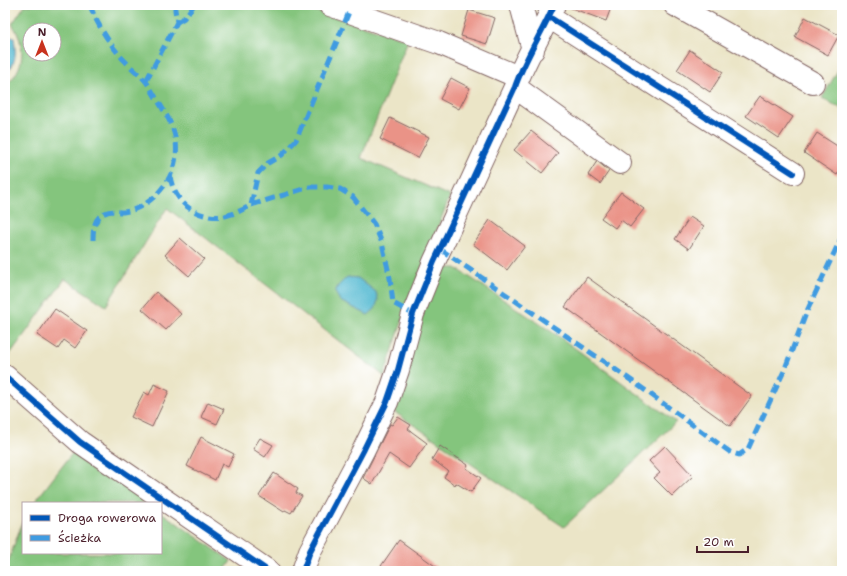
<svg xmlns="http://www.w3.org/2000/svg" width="847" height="576" font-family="'Shantell Sans',sans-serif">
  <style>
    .green { fill: #84c57d; stroke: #677254; fill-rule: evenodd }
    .water { fill: #54bad2; stroke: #4f6c7e }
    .building { fill: #ea9387 }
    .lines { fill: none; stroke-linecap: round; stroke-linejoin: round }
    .minor-casing { stroke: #826462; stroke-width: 24 }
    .minor { stroke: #fff; stroke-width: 22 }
    .quiet { stroke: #409be1; stroke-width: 5; stroke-dasharray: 10 5; stroke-linecap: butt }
    .cycleway-casing { stroke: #fff; stroke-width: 8 }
    .cycleway { stroke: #0057b8; stroke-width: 6 }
  </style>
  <rect width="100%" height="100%" fill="#fff"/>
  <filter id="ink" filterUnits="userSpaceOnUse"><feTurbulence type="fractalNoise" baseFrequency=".025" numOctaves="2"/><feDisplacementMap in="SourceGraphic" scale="8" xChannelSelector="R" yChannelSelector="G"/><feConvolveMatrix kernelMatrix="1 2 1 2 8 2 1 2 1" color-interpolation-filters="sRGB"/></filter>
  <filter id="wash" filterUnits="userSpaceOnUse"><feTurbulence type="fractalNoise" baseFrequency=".012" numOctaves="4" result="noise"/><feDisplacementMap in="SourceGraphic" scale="16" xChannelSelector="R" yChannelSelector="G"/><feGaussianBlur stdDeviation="0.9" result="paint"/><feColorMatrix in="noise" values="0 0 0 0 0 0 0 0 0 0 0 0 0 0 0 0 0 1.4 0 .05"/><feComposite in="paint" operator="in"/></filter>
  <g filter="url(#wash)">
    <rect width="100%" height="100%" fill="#ebe5c7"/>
    <!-- green -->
    <path class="green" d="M25 5H296L408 40 361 158 450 196 408 304 384 376 167 208 106 306 65 279 5 361V85C26 70 26 44 12 24ZM30 30H54V54H30Z
      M842 63V109L822 98Z
      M445 268H456L561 338 676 422 564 527 390 409 438 270Z
      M74 451 148 503H34Z
      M161 512 231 561 224 571H5L23 520V553H161Z"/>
    <!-- water -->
    <path class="water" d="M5 35 14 38C16 52 17 64 5 74Z
      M347 277 358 278 376 292 378 300 375 309 368 315 340 301 335 292 338 286Z"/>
    <g id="blocks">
      <!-- building -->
      <path class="building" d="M566 5H612L606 21 566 6Z
        M469 10 495 18 487 44 461 36Z
        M805 17 839 35 828 55 795 37Z
        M690 50 723 72 710 92 677 70Z
        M451 78 470 88 459 109 440 99Z
        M760 96 793 117 779 138 746 116Z
        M390 118 429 137 418 158 380 139Z
        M531 131 558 153 542 173 514 150Z
        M817 133 842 149V167L837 175 804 153Z
        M597 161 609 171 600 184 588 175Z
        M621 192 644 209 630 227 621 220 615 228 601 218Z
        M690 217 704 226 689 249 675 239Z
        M490 220 525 246 507 270 473 244Z
        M180 238 204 259 189 276 165 255Z
        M587 277 752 396 730 426 565 307Z
        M156 292 181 314 166 330 142 309Z
        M55 309 87 331 75 348 64 340 58 349 37 335Z
        M154 384 169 391 152 427 131 417 144 392 149 395Z
        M208 402 224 409 217 424 201 417Z
        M398 417 411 425 408 429 427 443 409 468 389 454 372 484 363 478 390 424 392 425Z
        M201 437 234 454 228 467 222 464 215 480 187 466Z
        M260 438 273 445 265 457 253 449Z
        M440 446 468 465 466 468 481 478 471 492 456 483 455 485 444 477 448 471 432 459Z
        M665 446 693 476 672 496 654 478 660 473 649 461Z
        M274 473 298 489 296 493 302 496 291 513 285 510 284 512 259 496Z
        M399 540 442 571H388L381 566Z"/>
    </g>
  </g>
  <g filter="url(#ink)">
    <use href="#blocks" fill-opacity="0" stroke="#826462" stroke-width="1"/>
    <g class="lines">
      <!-- minor casing -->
      <g class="minor-casing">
        <path id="minor" d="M330 5 439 43 518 77
          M521 5 533 50
          M675 5 813 83
          M549 17 793 173
          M515 87 620 163
          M5 376 80 442 268 571
          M303 571 310 551 364 449 387 402 398 370 413 314 434 262 515 87C524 60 542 33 554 5"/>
      </g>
      <!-- minor -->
      <use href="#minor" class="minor"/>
      <!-- quiet -->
      <path class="quiet" d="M90 5C96 23 112 48 125 61 132 69 141 75 147 83 150 87 152 91 155 96 169 119 182 137 174 166 168 187 146 210 123 212 116 212 111 210 105 213 93 218 93 231 93 242
        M177 22 184 18 194 5
        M146 81 177 22 175 10V5
        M170 176C174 203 197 220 225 216 234 214 243 210 251 205L258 173 268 163 282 155 296 140 349 12
        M251 205 310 187H327L340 189 353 197 374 224 382 243 390 278 393 303 413 314
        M440 249 635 383 730 452 739 455 748 449 784 371 807 311 842 236"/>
      <!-- cycleway casing -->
      <g class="cycleway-casing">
        <path id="cycleway" d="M549 17 793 173
          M5 376 80 442 268 571
          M303 571 310 551 364 449 387 402 398 370 413 314 434 262 515 87C524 60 542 33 554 5"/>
      </g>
      <!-- cycleway -->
      <use href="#cycleway" class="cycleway"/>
    </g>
  </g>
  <!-- margin -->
  <rect width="847" height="576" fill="none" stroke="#fff" stroke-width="20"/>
  <!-- legend -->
  <rect x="22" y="502" width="140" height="52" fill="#ffffff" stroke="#b7a5aa"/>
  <rect x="30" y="515" width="20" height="6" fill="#0057b8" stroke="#b7a5aa"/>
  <text x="58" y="522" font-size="12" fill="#4a1f2b">Droga rowerowa</text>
  <rect x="30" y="535" width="20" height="6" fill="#409be1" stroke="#b7a5aa"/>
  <text x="58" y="542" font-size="12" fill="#4a1f2b">Ścieżka</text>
  <!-- north arrow -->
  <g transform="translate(42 42)"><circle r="19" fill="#ffffff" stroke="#b7a5aa"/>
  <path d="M0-3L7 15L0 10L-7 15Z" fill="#c8321e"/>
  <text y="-6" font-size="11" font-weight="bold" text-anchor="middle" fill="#4a1f2b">N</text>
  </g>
  <!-- scale -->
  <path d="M697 546v6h51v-6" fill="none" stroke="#4a1f2b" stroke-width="2"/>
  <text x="703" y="546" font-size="12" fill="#4a1f2b" stroke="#ffffff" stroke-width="3" paint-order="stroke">20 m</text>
</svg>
